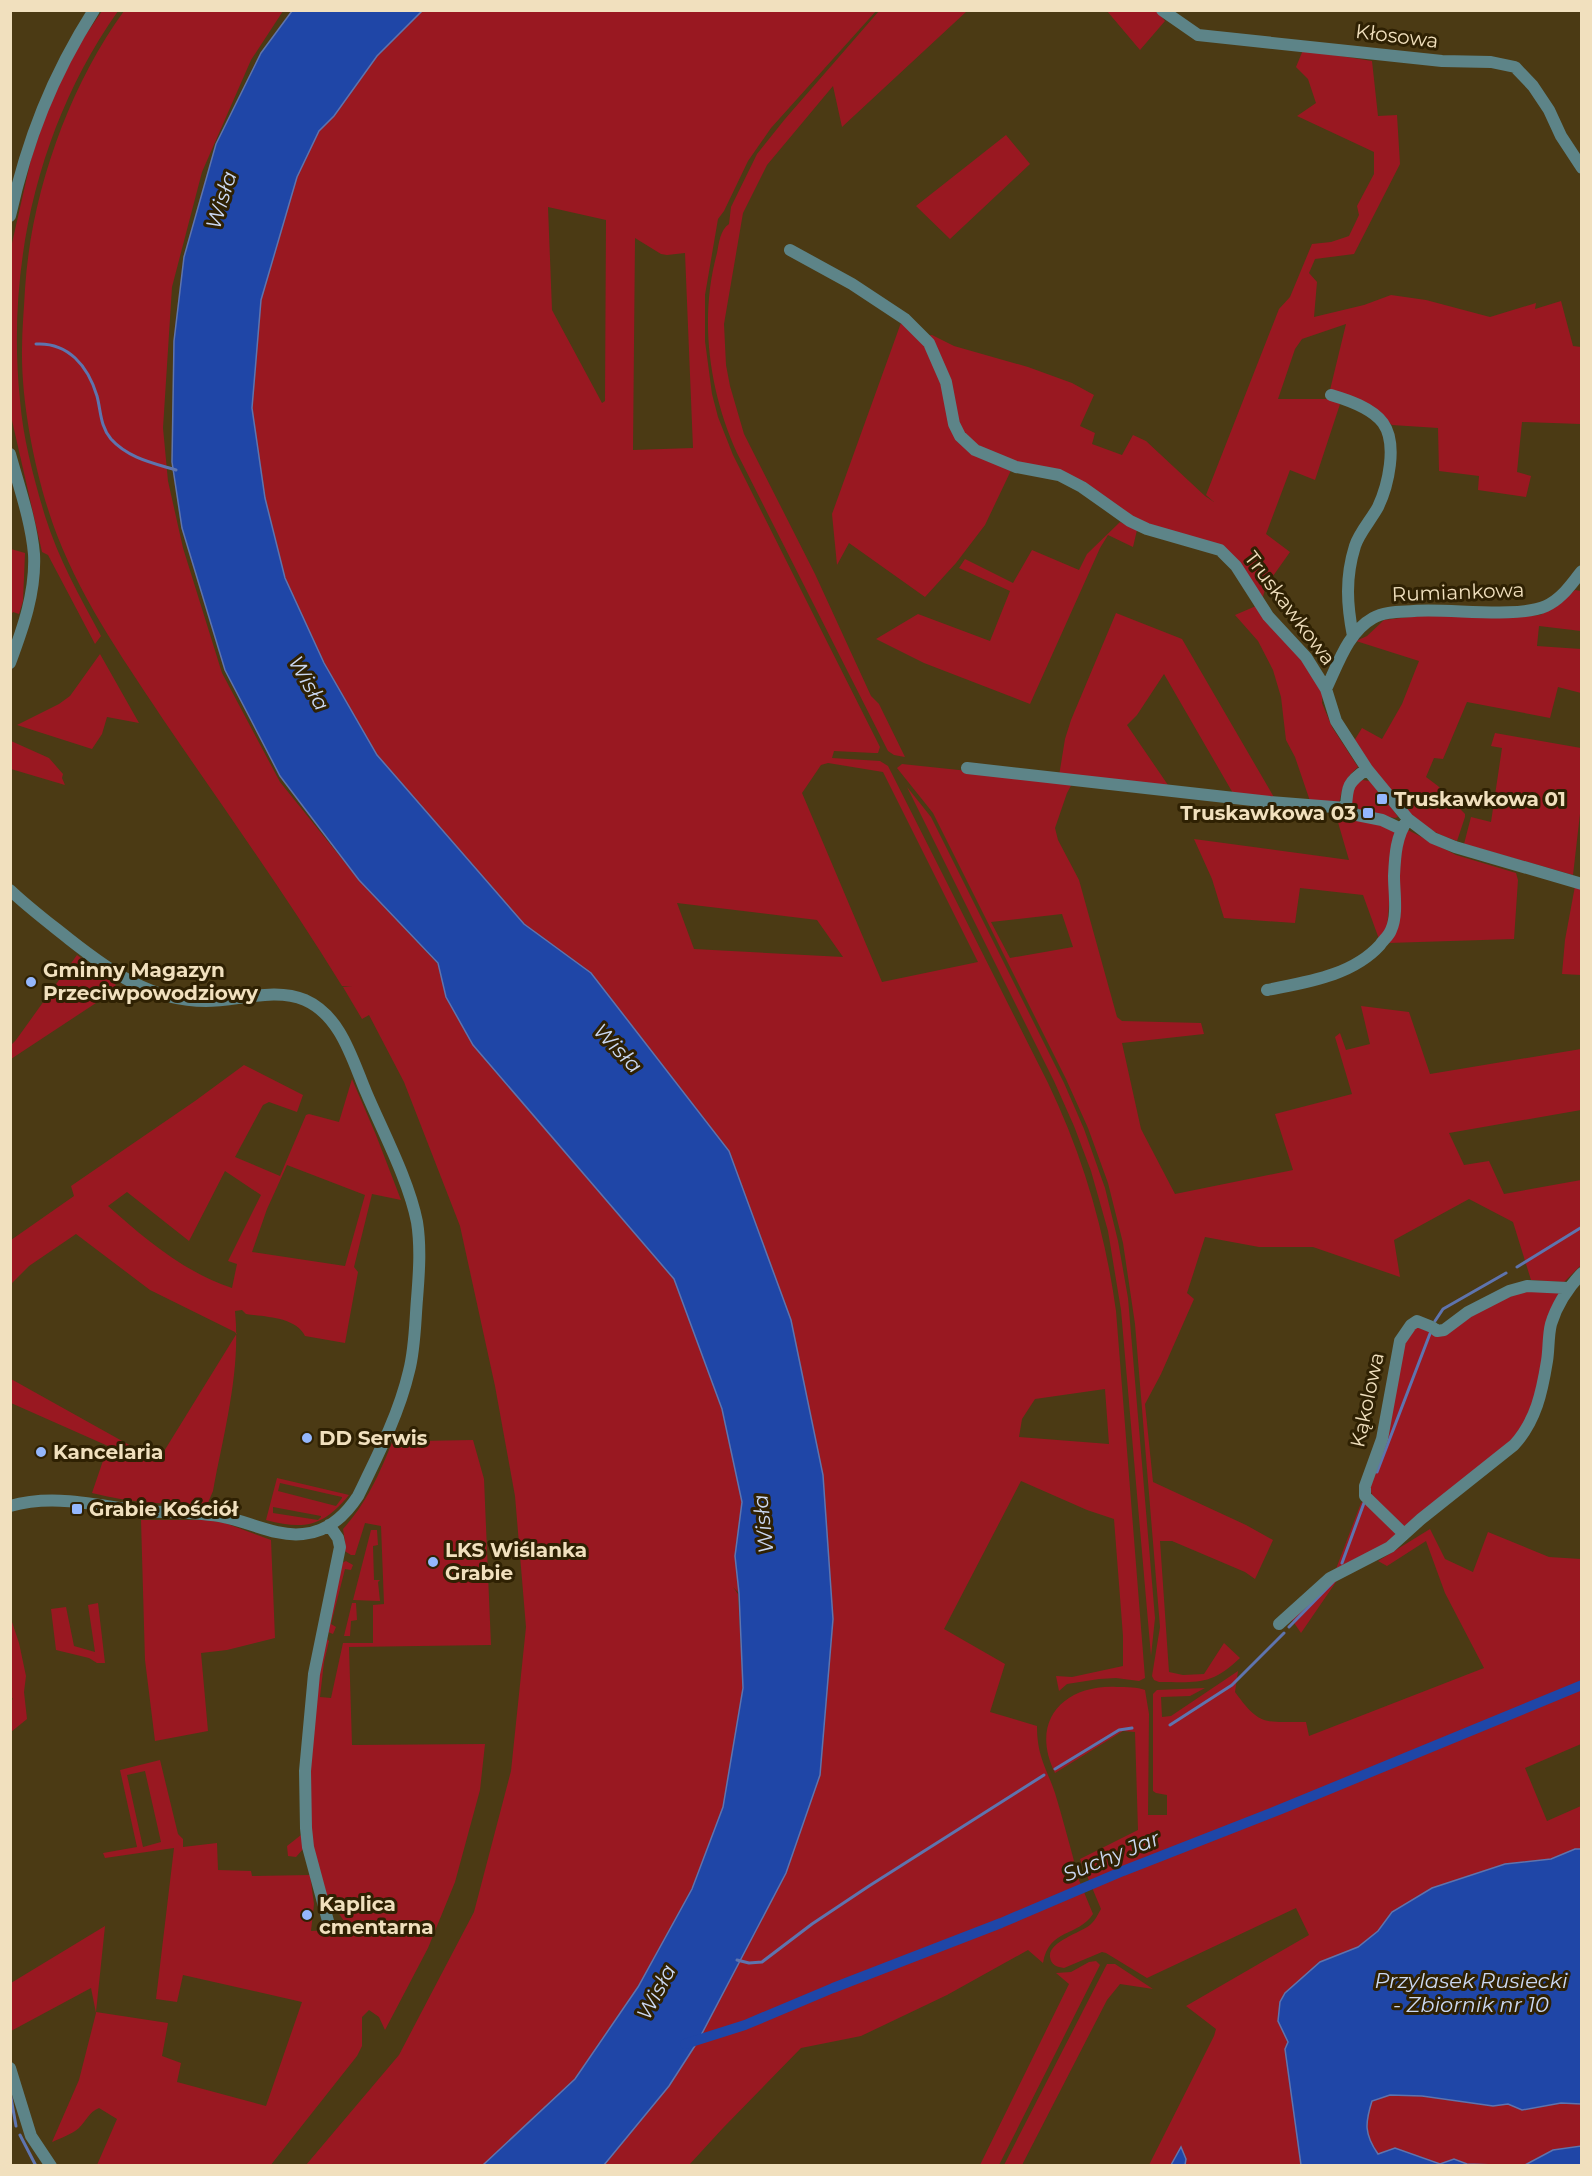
<svg xmlns="http://www.w3.org/2000/svg" width="1592" height="2176" font-family="Montserrat,sans-serif">
  <style>
    .green { fill: #991821; fill-rule: evenodd }
    .water { fill: #1f46a7; stroke: #5e74ae; stroke-width: 1.5 }
    .lines { fill: none; stroke-linecap: round; stroke-linejoin: round }
    .stream { stroke: #5e74ae; stroke-width: 3 }
    .canal { stroke: #1f46a7; stroke-width: 10 }
    .minor { stroke: #5d8488; stroke-width: 12 }
    .poi-dot { fill: #94b7fd; stroke: #2f2103; stroke-width: 2 }
    .labels { text-anchor: middle; dominant-baseline: central; stroke-width: 6; stroke-linejoin: round; paint-order: stroke }
    .street-label { font-size: 20px; fill: #f1e0be; stroke: #2f2103 }
    .poi-label { font-size: 20px; font-weight: bold; fill: #f1e0be; stroke: #2f2103; text-anchor: start }
    .water-label { font-size: 21px; font-style: italic; fill: #cbd8f2; stroke: #2f2103 }
  </style>
  <rect width="100%" height="100%" fill="#4b3a14"/>
  <!-- green -->
  <path class="green" d="M102 11H118C39 123 6 264 20 400 23 439 34 479 45 516 58 558 80 597 101 636L95 644 48 555 42 552 11 416 10 252 31 159 48 108 78 46Z
    M124 11H283L251 60 202 172 172 287 163 428 168 481 183 548 222 673 280 782 359 880 438 964 446 997 473 1045 674 1279 722 1410 742 1502 735 1556 739 1593 733 1587 738 1594 743 1688 723 1807 692 1889 638 1987 575 2079 483 2165H306L399 2055 474 1912 511 1771 526 1627 515 1496 495 1386 460 1226 404 1082 369 1015 362 1019 343 987H352L342 986C288 898 227 813 169 728 128 666 84 605 57 535 37 483 21 406 22 349 22 329 24 309 25 289 31 194 68 88 124 11Z
    M422 11H876L771 128 748 161 724 211 718 219 705 295V341L712 394 718 417 733 455 880 747 878 753H874L834 751 832 758 880 761 888 766 1048 1083C1083 1156 1105 1231 1116 1311L1145 1678 1139 1681 1116 1678 1099 1679 1067 1684 1059 1691 1056 1676 1072 1677 1123 1666V1636L1114 1519 1087 1510 1021 1481 944 1629 1005 1664 990 1712 1037 1726C1037 1756 1046 1767 1055 1793 1062 1816 1068 1839 1074 1861L1072 1863 1093 1914C1078 1937 1049 1928 1043 1963L1028 1950 947 1995 861 2036 801 2048 723 2128 689 2165H604L669 2086 699 2038 786 1873 820 1775 833 1619 823 1475 791 1320 591 973 524 924 377 755 324 663 285 578 265 498 252 408 261 300 297 177 319 131 334 116 377 56ZM548 207 606 220 605 401 602 403 552 310ZM635 238 661 254 667 255 685 253 693 448 633 450ZM828 763 883 772 978 962 882 982 802 793 821 765ZM677 903 817 920 843 957 694 949ZM1105 1389 1109 1444 1019 1437 1022 1419 1035 1399Z
    M879 11H967L842 127 833 86 767 165 743 213 724 324 726 365 730 386 744 434 815 574 871 696 879 704 905 757 894 755 888 751 737 453C709 391 699 319 717 253 719 243 720 230 729 224L731 207 757 154 785 119Z
    M1107 11H1157L1165 21 1140 50Z
    M1303 50 1372 61 1378 116 1397 115 1400 164 1354 254 1315 259 1309 273 1317 282 1314 317 1364 305 1391 295 1426 300 1490 317 1536 303 1535 309 1561 301 1573 346 1581 347V424L1522 422 1517 472 1531 476 1526 497 1478 490 1479 476 1439 471 1438 428 1392 425 1381 416 1330 390 1346 324 1302 339 1295 349 1278 399H1328L1341 401 1315 480 1290 470 1266 534 1290 552 1266 586 1262 600 1221 548 1136 521 1099 496 1015 462 985 525 956 563 925 597 849 543 837 565 832 514 902 320 918 337 932 335 954 346 1028 367 1072 383 1094 395 1080 426 1095 433 1092 444 1122 455 1133 435 1146 441 1205 496 1214 502 1206 495 1279 309 1290 297 1312 244 1331 242 1349 236 1359 215 1357 206 1374 174V152L1297 116 1316 103 1308 79 1296 67Z
    M1006 135 1030 164 950 239 916 206Z
    M1120 522 1137 530 1133 547 1108 535 1100 548 1030 704 924 663 876 639 918 614 990 641 1010 591 959 568 965 559 1013 583 1032 550 1079 570 1087 554Z
    M11 549 25 553 23 601 19 614 13 612 11 615Z
    M1575 590 1581 591V631L1539 626 1537 646 1581 649V693L1558 687 1550 718 1467 702 1443 759 1434 758 1426 777 1438 786 1465 814V817L1457 841C1450 838 1442 836 1435 832 1403 814 1374 771 1354 741L1362 728 1382 739 1402 704 1419 661 1356 641 1367 636 1384 620 1427 615 1505 618 1540 615 1557 606Z
    M1256 606 1293 648 1323 690 1322 703 1332 727 1358 767C1344 779 1342 788 1339 805L1310 801 1295 757 1286 740 1281 697 1273 670 1258 641 1235 615Z
    M1116 613 1182 639 1275 799 1234 795 1164 674 1137 715 1127 725 1170 788 1059 776 1065 739 1071 720Z
    M100 654 139 723 107 717 102 734 92 749 17 725 59 704 70 696Z
    M1495 733 1581 748V805L1573 875 1464 844 1471 817 1491 822 1502 748 1491 746Z
    M11 741 49 758 63 774 62 778 65 785 11 769Z
    M902 764 1073 782 1067 793 1055 828 1058 840 1079 880 1117 1017 1122 1021 1201 1023 1204 1034 1122 1043 1141 1129 1175 1194 1293 1170 1275 1114 1352 1094 1335 1037 1340 1033 1346 1050 1370 1044 1361 1006 1409 1012 1430 1074 1581 1049V1110L1449 1133 1464 1165 1489 1161 1504 1194 1581 1180V1265L1564 1282 1531 1280 1513 1222 1469 1199 1394 1240 1400 1277 1313 1247H1259L1205 1237 1187 1293 1194 1299 1161 1374 1145 1404 1153 1482 1246 1525 1273 1540 1255 1579 1245 1572 1172 1541H1160L1169 1672 1183 1675 1204 1674 1224 1643 1240 1658C1211 1686 1197 1682 1159 1682L1154 1680 1152 1676 1160 1627 1135 1324 1123 1243 1108 1183 1088 1128 1066 1079 933 813 897 768ZM1062 914 1073 947 1010 958 991 922Z
    M1362 780 1370 781 1382 796 1377 800 1379 804 1387 801 1398 817 1395 818 1364 812 1351 805V788Z
    M907 787 931 817 1064 1083 1084 1129 1105 1188 1118 1241 1128 1298 1155 1618 1151 1656 1121 1310 1108 1231 1091 1171 1074 1126 1054 1081Z
    M1335 812H1343L1395 829 1387 929 1379 939 1363 895 1300 888 1295 923 1224 918 1212 879 1194 839 1349 860Z
    M1408 830 1456 855 1516 873 1518 880 1514 939 1388 943 1401 838Z
    M1575 886 1581 888V975L1562 974 1565 940Z
    M77 955 116 985 99 1001 11 1059V1045L16 1040Z
    M244 1065 303 1095 297 1112 269 1102 263 1105 235 1157 280 1176 306 1115 309 1114 339 1122 352 1079 376 1135 401 1200 372 1194 354 1267 358 1272 345 1343 305 1336C296 1317 265 1317 246 1314L242 1310 235 1311C241 1371 224 1432 213 1491L207 1505C168 1504 130 1503 92 1493L108 1446 11 1403V1379L158 1461 237 1333 150 1290 76 1234 29 1266 11 1284V1240L74 1196 71 1186 195 1101ZM287 1165 365 1195 345 1266 252 1252 267 1209ZM225 1171 261 1195 228 1261 237 1264 232 1288C184 1272 145 1239 108 1206L127 1192 189 1241Z
    M1527 1289 1560 1290 1537 1395 1522 1431 1406 1528 1373 1498 1369 1485 1400 1348 1412 1326 1436 1333 1466 1317Z
    M396 1433 418 1441 473 1440 484 1479 491 1645 349 1647 352 1745 485 1744 480 1790 455 1882 428 1948 385 2030 379 2017 369 2010 362 2017V2046L357 2056 270 2166 97 2165 117 2119 99 2108C89 2112 86 2121 79 2128 72 2134 61 2138 52 2142L79 2080 96 2013 91 1988 11 2031V1983L105 1926 96 2012 168 2023 162 2056 181 2063 177 2082 266 2106 302 2002 183 1975 177 2002 156 1999 174 1848 105 1858 103 1853 137 1847 120 1770 160 1760 178 1834 183 1839V1847L217 1843 218 1870 251 1871 252 1876 310 1875 314 1904 311 1931 339 1930 344 1921 338 1912 328 1909 314 1863 310 1823 309 1775 319 1661 327 1639 329 1641 324 1662 320 1697 331 1698 343 1643H373V1605L384 1604 381 1526 365 1523 355 1555H351L343 1550 345 1542 343 1529C370 1499 381 1469 396 1433ZM145 1771 161 1842 143 1847 127 1775Z
    M277 1478 345 1494 349 1495C323 1527 304 1530 266 1520ZM280 1483 342 1497V1498L336 1506 278 1491ZM273 1507 321 1516V1517L318 1520 273 1513Z
    M1365 1500 1398 1531 1393 1540 1336 1569 1361 1503Z
    M141 1520H208L225 1523 271 1540 275 1638 227 1650 201 1653 208 1731 155 1741 145 1660Z
    M1430 1529 1445 1559 1473 1572 1488 1532 1549 1557 1581 1559V1744L1525 1768 1547 1821 1581 1806V1849H1575L1551 1859 1505 1864 1392 1912 1378 1931 1358 1947 1320 1962 1285 1993 1278 2021 1288 2042 1285 2050 1301 2165H1185L1186 2158 1181 2147 1171 2165H1149L1214 2036 1216 2029 1186 2006 1309 1935 1296 1908 1147 1978 1106 1953 1102 1952 1064 1968C1057 1967 1051 1965 1050 1957 1048 1942 1080 1933 1090 1925 1095 1921 1098 1914 1101 1909L1080 1859 1138 1830 1135 1732 1123 1731 1055 1773C1029 1721 1064 1684 1117 1687 1127 1687 1137 1687 1145 1690L1149 1714 1148 1815H1167V1795L1156 1793 1153 1791V1694L1157 1690 1205 1688 1190 1696 1161 1697 1162 1717 1171 1716 1238 1671 1235 1692C1261 1728 1265 1721 1306 1722L1309 1736 1484 1668 1445 1593 1426 1541 1387 1566 1378 1561Z
    M371 1530H377L378 1545 373 1546 374 1580H380L378 1582 380 1601 353 1600Z
    M346 1561 353 1565 351 1570 345 1569 331 1624 336 1627 333 1634 328 1632 342 1563Z
    M1338 1579 1301 1633 1290 1617Z
    M98 1603 105 1663H97L89 1658 56 1650 51 1609 66 1607 74 1646 95 1652 88 1605Z
    M352 1603H356L357 1620 351 1621 350 1636H344Z
    M11 1619 19 1643 26 1676 24 1692 27 1719 11 1732V1701L13 1699 10 1695Z
    M301 1835 304 1848 296 1857 288 1856 287 1846Z
    M1096 1961 1100 1965 999 2165H980L1069 1984 1056 1973 1071 1972 1089 1962Z
    M1107 1964H1115L1153 1989 1120 1984 1107 2000 1022 2165H1004Z
    M1390 2095 1422 2096 1493 2106 1508 2104 1522 2110 1561 2103 1581 2104V2146L1553 2150 1525 2165 1467 2164 1454 2159 1440 2164 1395 2148 1378 2154C1364 2133 1365 2124 1372 2101Z"/>
  <!-- water -->
  <path class="water" d="M292 11H422L377 56 334 116 319 131 297 177 261 300 252 408 265 498 285 578 324 663 377 755 524 924 591 973 729 1151 791 1320 823 1475 833 1619 820 1775 786 1873 698 2041 669 2086 604 2165H483L575 2079 638 1987 692 1889 723 1807 743 1688 739 1593 735 1556 742 1502 722 1409 674 1279 473 1045 446 997 438 963 359 880 280 776 225 670 182 528 172 462 174 341 184 257 216 144 261 53Z
    M1575 1849H1582L1581 2104 1561 2103 1522 2110 1508 2104 1493 2106 1422 2096 1390 2095 1372 2101C1365 2123 1364 2134 1378 2154L1395 2148 1440 2164 1454 2159 1467 2164 1496 2165H1301L1285 2049 1288 2042 1278 2021 1280 2002 1285 1993 1320 1962 1358 1947 1378 1931 1392 1912 1432 1888 1505 1864 1551 1859Z
    M1581 2146V2165H1506H1525L1553 2150Z
    M1181 2147 1186 2159 1185 2165H1171Z"/>
  <g class="lines">
    <!-- stream -->
    <path class="stream" d="M36 344C68 342 88 366 97 396 101 411 100 426 111 439 128 458 153 463 176 470
      M1517 1267 1582 1227
      M1435 1321 1443 1309 1506 1273
      M1377 1472 1431 1331
      M1342 1563 1364 1503
      M1289 1627 1333 1582
      M1170 1725 1232 1685 1284 1633
      M1055 1769 1119 1730 1132 1728
      M737 1960 749 1963 762 1962 812 1924 869 1886 1044 1775
      M10 2092 16 2126
      M20 2135 36 2166"/>
    <!-- canal -->
    <path class="canal" d="M685 2044 745 2025 833 1988 1001 1923 1123 1871 1281 1809 1582 1685"/>
    <!-- minor -->
    <path class="minor" d="M1162 10 1198 35 1442 61 1491 62 1515 67 1533 86 1549 110 1561 136 1582 168
      M10 216C27 140 52 76 94 10
      M790 250 852 284 905 319 929 343 946 382 954 424 960 436 975 450 1016 467 1059 475 1082 487 1130 521 1147 529 1220 550 1236 566 1268 616 1306 657 1326 689 1336 721 1367 769 1408 819 1433 838 1455 847 1582 884
      M1331 395C1348 400 1372 408 1383 423 1398 444 1388 486 1378 507 1371 520 1359 533 1355 546 1345 578 1347 605 1353 636
      M10 454C19 487 31 520 34 554 36 592 23 628 10 663
      M1326 689C1338 664 1348 632 1373 618 1385 611 1401 612 1414 611 1449 608 1516 619 1546 606 1562 599 1571 584 1582 571
      M967 768 1270 802 1346 808
      M1367 769C1348 782 1347 786 1346 808L1357 815 1382 820 1401 829
      M10 890C29 908 49 923 69 939 111 972 151 1001 206 1001 238 1001 275 987 305 1000 341 1016 352 1059 366 1092 383 1132 409 1181 417 1222 421 1247 419 1274 417 1299 415 1323 415 1348 409 1371 399 1414 377 1457 358 1496 345 1516 327 1532 303 1534 276 1537 250 1522 224 1517 198 1512 172 1513 146 1511 101 1507 56 1493 10 1506
      M1267 990C1306 982 1352 976 1380 945 1383 940 1389 936 1391 930 1398 915 1394 892 1394 876 1395 855 1396 836 1408 819
      M1404 1534 1365 1496V1486L1382 1439 1400 1341 1411 1325 1417 1321 1432 1327 1437 1331 1444 1330 1468 1312 1509 1291 1527 1286 1568 1288
      M1279 1624 1330 1578 1390 1547 1421 1519 1514 1445C1536 1421 1542 1392 1547 1361 1549 1349 1548 1336 1551 1324 1557 1304 1568 1288 1582 1273
      M328 1921 308 1847 306 1828 305 1771 314 1674 340 1547 338 1538 329 1525
      M10 2068 31 2136 51 2166"/>
  </g>
  <!-- markers -->
  <g class="poi-dot">
    <rect x="1376" y="793" width="12" height="12" rx="3"/>
    <rect x="1362" y="807" width="12" height="12" rx="3"/>
    <circle cx="31" cy="982" r="6"/>
    <circle cx="307" cy="1438" r="6"/>
    <circle cx="41" cy="1452" r="6"/>
    <rect x="71" y="1503" width="12" height="12" rx="3"/>
    <circle cx="433" cy="1562" r="6"/>
    <circle cx="307" cy="1915" r="6"/>
  </g>
  <g class="labels">
    <!-- street labels -->
    <g class="street-label">
      <text transform="translate(1397 36) rotate(7)">Kłosowa</text>
      <text transform="translate(1458 592) rotate(-2)">Rumiankowa</text>
      <text transform="translate(1290 608) rotate(53)">Truskawkowa</text>
      <text transform="translate(1367 1400) rotate(-78)">Kąkolowa</text>
    </g>
    <!-- poi labels -->
    <g class="poi-label">
      <text x="1394" y="799">Truskawkowa 01</text>
      <text x="1356" y="813" text-anchor="end">Truskawkowa 03</text>
      <text x="43" y="970">Gminny Magazyn<tspan x="43" dy="23">Przeciwpowodziowy</tspan></text>
      <text x="319" y="1438">DD Serwis</text>
      <text x="53" y="1452">Kancelaria</text>
      <text x="89" y="1509">Grabie Kościół</text>
      <text x="445" y="1550">LKS Wiślanka<tspan x="445" dy="23">Grabie</tspan></text>
      <text x="319" y="1904">Kaplica<tspan x="319" dy="23">cmentarna</tspan></text>
    </g>
    <!-- water labels -->
    <g class="water-label">
      <text transform="translate(221 200) rotate(-73)">Wisła</text>
      <text transform="translate(309 683) rotate(60)">Wisła</text>
      <text transform="translate(618 1048) rotate(46)">Wisła</text>
      <text transform="translate(763 1524) rotate(-96)">Wisła</text>
      <text transform="translate(1111 1856) rotate(-22)">Suchy Jar</text>
      <text x="1471" y="1980">Przylasek Rusiecki<tspan x="1471" dy="24">- Zbiornik nr 10</tspan></text>
      <text transform="translate(656 1992) rotate(-62)">Wisła</text>
    </g>
  </g>
  <!-- border -->
  <rect width="1592" height="2176" fill="none" stroke="#f1e0be" stroke-width="24"/>
</svg>
